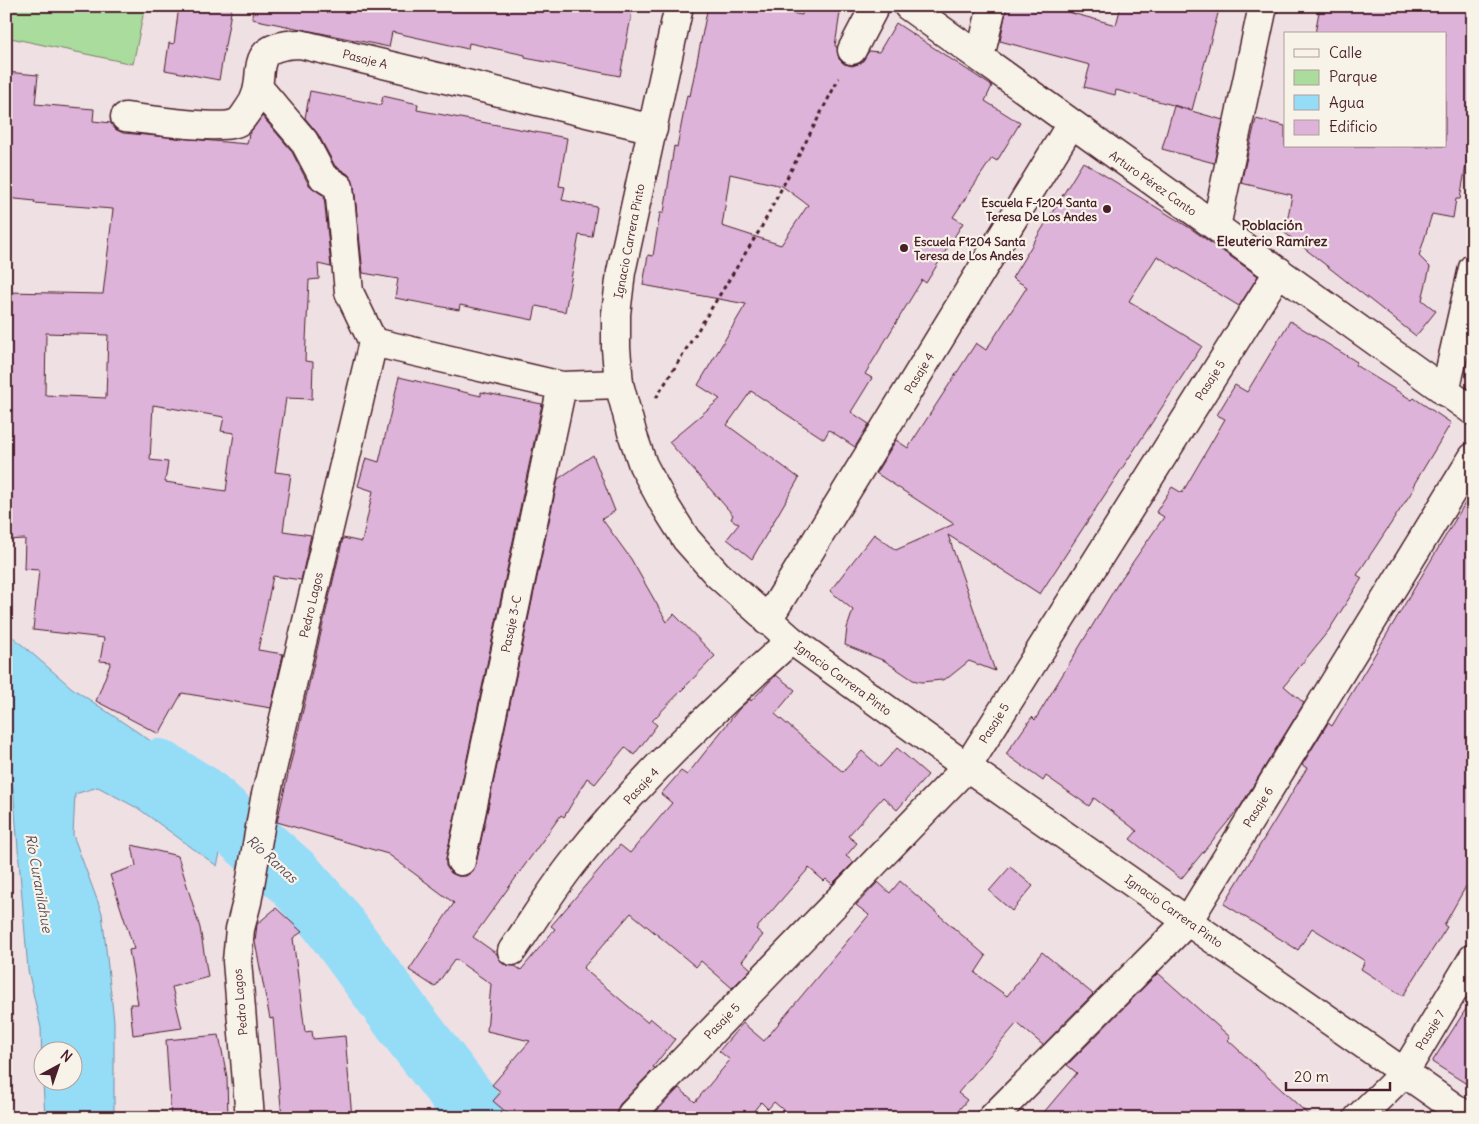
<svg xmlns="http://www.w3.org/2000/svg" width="1479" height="1124" font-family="Delius,sans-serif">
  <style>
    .green { fill: #a9dc9d; stroke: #7a7e64 }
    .water { fill: #95dcf7; stroke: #7790a5 }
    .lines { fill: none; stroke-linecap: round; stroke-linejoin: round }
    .river { stroke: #95dcf7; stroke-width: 62 }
    .building { fill: #ddb3d9; stroke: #4a1f2b; fill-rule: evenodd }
    .street-casing { stroke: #4a1f2b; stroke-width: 31 }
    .secondary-casing { stroke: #4a1f2b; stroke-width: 31 }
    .path { stroke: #4a1f2b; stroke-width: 3; stroke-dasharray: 4 4; stroke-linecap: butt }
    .street { stroke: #f7f3e8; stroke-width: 28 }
    .secondary { stroke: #f7f3e8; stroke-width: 28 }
    .poi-dot { fill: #4a1f2b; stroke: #f7f3e8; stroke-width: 2 }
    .labels { text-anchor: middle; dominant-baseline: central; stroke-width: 4.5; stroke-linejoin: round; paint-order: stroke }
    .street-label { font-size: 12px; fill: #4a1f2b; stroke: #f7f3e8 }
    .poi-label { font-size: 12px; font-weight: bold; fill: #4a1f2b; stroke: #f7f3e8; text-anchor: end }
    .neighbourhood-label { font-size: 14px; font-weight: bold; fill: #4a1f2b; stroke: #f7f3e8 }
    .water-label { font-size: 14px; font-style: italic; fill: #5d4e5e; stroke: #f7f3e8 }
  </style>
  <rect width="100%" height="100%" fill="#efe0e4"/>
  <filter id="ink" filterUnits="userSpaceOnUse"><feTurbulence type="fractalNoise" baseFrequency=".02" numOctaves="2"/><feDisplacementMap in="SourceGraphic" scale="10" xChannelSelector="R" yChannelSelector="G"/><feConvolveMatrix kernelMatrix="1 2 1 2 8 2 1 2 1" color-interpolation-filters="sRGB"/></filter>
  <g filter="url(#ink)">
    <!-- green -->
    <path class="green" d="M6 6H145L133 64 6 37Z"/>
    <!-- water -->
    <path class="water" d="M6 631 72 688 176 758 232 804 217 866 139 809 98 787 75 794 73 835 102 913 114 1021V1118H45L43 1082H72V1052H42V1066L41 1028 28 970 13 788 6 766Z"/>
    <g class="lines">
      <!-- river -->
      <path class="river" d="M158 770 201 796 294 878 329 918 403 1019 479 1118"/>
    </g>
    <!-- building -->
    <path class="building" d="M179 6H232L219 80 165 70 169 43 174 44Z
      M253 6H633L620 76 525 58V55L469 43 468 49 392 32 389 47 252 19Z
      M708 6H749L802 15 803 6H841L835 46 837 47 839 59 844 64 852 66 861 63 869 51 879 52 896 23 992 86 985 101 1020 123 997 161 992 158 953 217 963 223 926 283 922 280 865 374 872 378 851 412 869 424 855 447 829 430 824 439 751 391 727 425 799 478 752 559 727 539 739 524 731 519 733 515 669 442 720 399 698 385 746 304 643 285 648 255 653 256 660 213H664L674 146 677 147 687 95 690 96ZM730 174 782 186 808 205 781 245 722 226Z
      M1007 6H1046L1116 25 1121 6H1220L1192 110 1116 90 1115 95 1084 87 1090 65 1000 41Z
      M1320 6H1473V126L1460 199H1456L1453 218 1432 214 1419 256 1430 267 1422 300 1436 311 1416 336 1285 233 1292 195 1241 183 1256 119 1285 126V146H1445V34H1315Z
      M6 72 38 75 35 104 94 109 93 121 111 123 115 129 123 133 247 144 249 134 262 116 291 150 309 185 324 196 331 267 318 264 319 279 309 280 305 361 313 362 312 399 286 398 275 472 291 474 283 531 311 535 301 580 273 576 258 650 283 654 271 708 182 693 159 734 96 701 111 662 100 661 104 638 33 630 39 570 24 569 25 539 6 540V292L103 294 113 209 34 203 35 201 6 198ZM46 333 108 335 106 398 45 395ZM153 405 224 417 221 431 234 433 226 491 165 482 168 462 150 460Z
      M310 91 381 105 383 96 418 104 417 110 567 138 559 186 565 187 562 200 597 207 592 237 579 235 565 312 536 306 533 320 460 305 459 310 395 298 398 279 363 273 354 185 348 174 335 166 318 134 305 118Z
      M1174 106 1223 120 1214 163 1162 149Z
      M1083 162 1190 228 1258 276 1239 306 1157 256 1129 301 1202 346 1040 594 948 535 995 671 969 661 949 677 942 680 921 682 913 680 885 661 845 645 847 628 853 610 830 591 874 534 896 550 954 524 876 473 896 440 908 448 976 343 986 350 1027 287 1012 278Z
      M1290 321 1357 362 1355 365 1412 400 1414 398 1451 423 1413 486 1415 487 1357 575 1362 578 1329 630 1284 686 1304 703 1240 807 1181 879 1130 839 1137 831 1094 798 1089 806 1046 776 1043 781 1006 754 1032 717 1035 720 1117 585 1164 517 1156 512 1172 487 1182 493 1225 419 1217 415 1235 385 1247 392Z
      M399 377 481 396V392L542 404 446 858V866L451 873 458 876H466L473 871 476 864 558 479 593 455 615 511 602 519 631 559 667 622 674 614 715 656 652 721 657 725 634 755 625 747 595 784 587 778 564 817 561 815 473 937 497 954 503 964 515 966 521 970 555 929 551 926 620 845 630 853 672 803 661 794 681 771 687 775 739 709 750 699 751 701 776 675 795 690 775 714 843 772 862 751 880 767 897 748 928 775 897 810 883 797 848 836 857 843 846 856 854 862 832 884 826 879 824 881 809 868 756 929 763 935 742 961 751 969 732 988 701 961 696 967 631 913 583 968 647 1022 650 1018 675 1039 653 1067 655 1068 620 1104 617 1110V1118H513L493 1101 501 1092 492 1085 530 1041 487 1031 491 984 455 959 435 987 409 970 454 903 388 854 277 822 343 538 362 542 373 491 358 486 366 458 379 462Z
      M1473 490V874L1444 925 1447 927 1403 996 1361 969 1365 961 1312 928 1298 950 1224 904 1307 768 1302 765 1328 723 1332 726Z
      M132 845 178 856 200 928 208 977 172 987 182 1028 133 1035 130 1004H138L129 950 134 949 110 875 136 866Z
      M1010 867 1033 886 1012 911 989 891Z
      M900 881 986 956 975 973 1007 996 1042 952 1093 994 1043 1045 1017 1023 958 1093 967 1100 952 1118H793L774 1102 768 1109 761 1102 748 1118H650L679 1088 695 1102 730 1060 719 1051 743 1023 764 1041 869 915 856 905 878 882 890 893Z
      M276 908 302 932 293 938 305 1032 312 1031 313 1039 345 1036 352 1118H282L273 1018 270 1019 255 942 257 924Z
      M1158 973 1230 1037 1228 1040 1312 1118H1039L1077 1073 1067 1065Z
      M1473 998V1088L1432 1062Z
      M219 1035 227 1077 228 1118H171L166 1040Z"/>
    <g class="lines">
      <!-- street casing -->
      <g class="street-casing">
        <path id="street" d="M908 6 1473 411
          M852 50 875 6
          M980 57 992 6
          M258 87 304 141 323 177 339 187 349 292 373 342
          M125 117C145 119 224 131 238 122 242 120 245 114 248 110 273 78 239 46 300 44L653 129
          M1216 227 1263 6
          M373 342 562 386 619 384
          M1445 392 1473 268
          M767 621 1071 124
          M461 861 562 386
          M512 951C532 922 551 891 573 863 637 781 714 710 791 640
          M632 1114 967 767 1279 271
          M250 1118 237 961 240 929 247 902 265 799 373 342
          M992 1118 1188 921 1473 457
          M1358 1118 1404 1073 1473 958"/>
      </g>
      <!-- secondary casing -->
      <g class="secondary-casing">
        <path id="secondary" d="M679 6 621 272 616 314V348L619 384 633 436 643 465 664 504 686 539 717 574 791 640 967 767 1469 1118"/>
      </g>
      <!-- path -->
      <path class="path" d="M656 398 761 228 839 78"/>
      <!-- street -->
      <use href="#street" class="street"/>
      <!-- secondary -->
      <use href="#secondary" class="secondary"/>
    </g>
  </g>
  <!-- markers -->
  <g class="poi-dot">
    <circle cx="1107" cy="209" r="5"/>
    <circle cx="904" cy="248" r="5"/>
  </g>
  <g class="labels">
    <!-- street labels -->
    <g class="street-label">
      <text transform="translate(365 59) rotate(14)">Pasaje A</text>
      <text transform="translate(1153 183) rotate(35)">Arturo Pérez Canto</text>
      <text transform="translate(629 241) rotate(-79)">Ignacio Carrera Pinto</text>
      <text transform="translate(919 373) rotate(-59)">Pasaje 4</text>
      <text transform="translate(1210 380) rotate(-58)">Pasaje 5</text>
      <text transform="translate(311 605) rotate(-77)">Pedro Lagos</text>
      <text transform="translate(511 624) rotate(-78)">Pasaje 3-C</text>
      <text transform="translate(843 678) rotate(36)">Ignacio Carrera Pinto</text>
      <text transform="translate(994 723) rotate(-58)">Pasaje 5</text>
      <text transform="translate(641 786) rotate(-47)">Pasaje 4</text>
      <text transform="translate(1258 807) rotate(-58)">Pasaje 6</text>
      <text transform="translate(1174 911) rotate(35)">Ignacio Carrera Pinto</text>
      <text transform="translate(240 1002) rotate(-95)">Pedro Lagos</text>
      <text transform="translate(722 1021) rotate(-46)">Pasaje 5</text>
      <text transform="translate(1430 1030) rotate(-59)">Pasaje 7</text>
    </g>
    <!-- poi labels -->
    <g class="poi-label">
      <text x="1097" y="202">Escuela F-1204 Santa<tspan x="1097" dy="14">Teresa De Los Andes</tspan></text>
      <text x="914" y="241" text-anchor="start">Escuela F1204 Santa<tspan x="914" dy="14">Teresa de Los Andes</tspan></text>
    </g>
    <!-- neighbourhood labels -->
    <g class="neighbourhood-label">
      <text x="1272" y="225">Población<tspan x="1272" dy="16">Eleuterio Ramírez</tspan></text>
    </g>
    <!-- water labels -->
    <g class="water-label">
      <text transform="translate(272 859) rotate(42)">Río Ranas</text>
      <text transform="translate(39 883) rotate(80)">Río Curanilahue</text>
    </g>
  </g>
  <!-- margin -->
  <rect width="1479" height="1124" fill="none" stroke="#f7f3e8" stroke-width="25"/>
  <rect x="12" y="12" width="1454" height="1099" fill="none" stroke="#4a1f2b" stroke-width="2" filter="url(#ink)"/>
  <!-- legend -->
  <rect x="1284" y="32" width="162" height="115" fill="#f7f3e8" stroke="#b29e9c"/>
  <rect x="1294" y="49" width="25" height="8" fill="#f7f3e8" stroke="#b29e9c"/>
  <text x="1329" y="58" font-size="15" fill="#4a1f2b">Calle</text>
  <rect x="1294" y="70" width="25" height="15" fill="#a9dc9d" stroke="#b29e9c"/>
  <text x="1329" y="82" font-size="15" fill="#4a1f2b">Parque</text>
  <rect x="1294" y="95" width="25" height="15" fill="#95dcf7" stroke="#b29e9c"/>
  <text x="1329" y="108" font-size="15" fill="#4a1f2b">Agua</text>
  <rect x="1294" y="120" width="25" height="15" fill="#ddb3d9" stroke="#b29e9c"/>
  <text x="1329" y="132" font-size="15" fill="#4a1f2b">Edificio</text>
  <!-- north arrow -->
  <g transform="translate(58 1066) rotate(40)"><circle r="24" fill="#f7f3e8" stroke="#b29e9c"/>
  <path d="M0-4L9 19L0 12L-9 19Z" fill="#4a1f2b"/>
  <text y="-8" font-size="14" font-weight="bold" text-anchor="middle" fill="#4a1f2b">N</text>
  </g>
  <!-- scale -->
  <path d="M1286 1082v8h104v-8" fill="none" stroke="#4a1f2b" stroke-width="2.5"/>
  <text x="1294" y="1082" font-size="15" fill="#4a1f2b" stroke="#f7f3e8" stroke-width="4" paint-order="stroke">20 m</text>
</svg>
